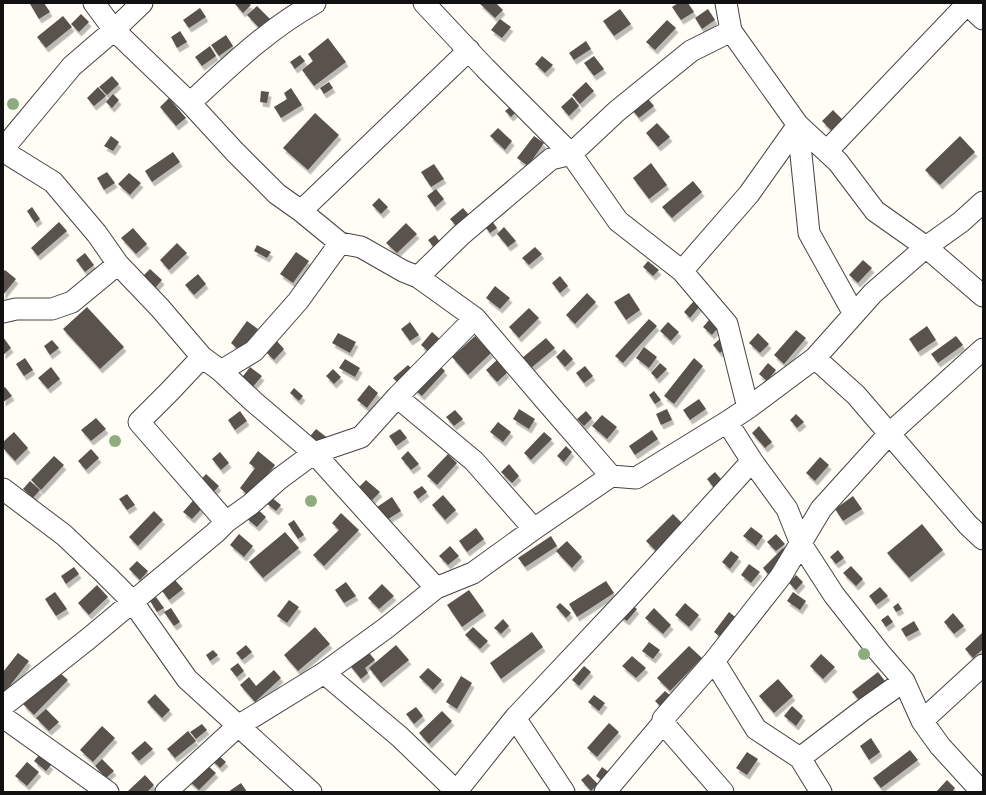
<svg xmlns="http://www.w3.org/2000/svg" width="986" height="795" font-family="Spectral,serif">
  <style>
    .building { fill: #5a524d; filter: url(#shadow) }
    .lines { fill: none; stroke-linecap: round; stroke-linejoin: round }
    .minor-casing { stroke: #444; stroke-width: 23 }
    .minor { stroke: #fff; stroke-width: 21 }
    .tree { fill: #8dad7f }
  </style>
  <defs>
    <filter id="shadow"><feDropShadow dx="2.5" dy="4.5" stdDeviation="0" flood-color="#0004"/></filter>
  </defs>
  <rect width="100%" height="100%" fill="#fffdf5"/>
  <!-- building -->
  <path class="building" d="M32 3H44L50 12 39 19 30 4Z
    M237 3H248L251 5 243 13 235 4Z
    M479 3H496L503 10 495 18Z
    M678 3H688L694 12 681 20 672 7Z
    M257 6 273 22 263 32 247 15Z
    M200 8 206 17 189 28 183 20Z
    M620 9 631 24 614 36 603 21Z
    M708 9 715 20 702 29 695 18Z
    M81 14 89 22 79 32 71 24Z
    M63 16 72 27 46 48 37 37Z
    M500 19 511 27 502 38 491 30Z
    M667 20 676 28 655 50 646 42Z
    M180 31 187 42 177 48 171 37Z
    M226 35 233 46 219 56 211 45Z
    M328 38 346 62 314 86 302 70 313 61 308 54Z
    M586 41 591 49 574 60 569 53Z
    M210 46 216 56 202 66 195 57Z
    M300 55 305 61 295 69 290 62Z
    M542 56 553 65 545 73 535 64Z
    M594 56 604 69 594 76 584 63Z
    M112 76 119 84 107 95 99 87Z
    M329 82 333 88 324 94 320 88Z
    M586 82 594 91 580 104 572 95Z
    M98 87 106 96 94 106 87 98Z
    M291 88 302 105 281 118 274 107 287 99 284 93Z
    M261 91 269 92 267 103 260 102Z
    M113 94 119 100 112 108 106 102Z
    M644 94 654 106 639 118 629 106Z
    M572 97 579 106 569 116 561 107Z
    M169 98 186 118 176 126 160 107Z
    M510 107 515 113 511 117 505 111Z
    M833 110 847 124 836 135 822 121Z
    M315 113 339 135 308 170 283 148Z
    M657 123 670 137 658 147 646 133Z
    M498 128 512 141 505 150 490 136Z
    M111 136 119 142 113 151 104 146Z
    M534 136 544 143 528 166 517 158Z
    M960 136 975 152 940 185 925 170Z
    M173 152 180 162 152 182 145 171Z
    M651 163 667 185 649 199 633 178Z
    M434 164 444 179 431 187 421 172Z
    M107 172 115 183 104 190 97 178Z
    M129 173 141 183 130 195 118 184Z
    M693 181 702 192 672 218 662 207Z
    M436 189 444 199 435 207 427 196Z
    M379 198 388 207 381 214 372 205Z
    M32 207 40 219 35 223 27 211Z
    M463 208 469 215 456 226 450 219Z
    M492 221 497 228 490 233 485 227Z
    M59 222 67 231 38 256 31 248Z
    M406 223 417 234 397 253 386 243Z
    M504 227 516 241 508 247 497 234Z
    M133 228 147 244 136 254 121 238Z
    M435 235 443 246 436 250 428 240Z
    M177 243 187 253 169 270 160 260Z
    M257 245 271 252 267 258 254 251Z
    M535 247 542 254 529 265 522 258Z
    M296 252 309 261 293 283 280 274Z
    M85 253 94 265 85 272 76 260Z
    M863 260 872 268 858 283 849 275Z
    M648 261 659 270 653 276 643 267Z
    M150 269 162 280 155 288 142 277Z
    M5 270 16 279 3 295V272Z
    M198 274 206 284 194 295 185 285Z
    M560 276 568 286 560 293 552 283Z
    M495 286 510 298 500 309 486 298Z
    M587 293 596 302 575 324 566 315Z
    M629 293 640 310 626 320 614 302Z
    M694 301 700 306 690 318 684 312Z
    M87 307 124 347 100 369 63 329Z
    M529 308 539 318 519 338 509 327Z
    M649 319 657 326 623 363 615 356Z
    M709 320 718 328 712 335 703 327Z
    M247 321 258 329 240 351 231 343Z
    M410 322 419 335 410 341 401 329Z
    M668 322 679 332 671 341 660 331Z
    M927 326 936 340 918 352 909 339Z
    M796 330 806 338 784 364 774 355Z
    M432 332 442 341 431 354 421 345Z
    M338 333 356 342 350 353 332 343Z
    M758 333 769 344 760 353 749 343Z
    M724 335 731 343 720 353 713 345Z
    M475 336 491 353 468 375 452 357Z
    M956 336 963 345 938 363 931 354Z
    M3 337 11 348 3 355Z
    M546 338 555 348 531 368 522 358Z
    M52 340 59 348 50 355 44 346Z
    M277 341 284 349 274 360 266 352Z
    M644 347 657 357 649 368 636 358Z
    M564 349 573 359 565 367 556 357Z
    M25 358 33 370 24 376 16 364Z
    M694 358 703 366 674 404 664 396Z
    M345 359 360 368 355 377 339 368Z
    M497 360 507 373 497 382 486 370Z
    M437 363 445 371 422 396 413 388Z
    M660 363 667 369 657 379 651 373Z
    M768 363 776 370 767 381 759 374Z
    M408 365 413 370 398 383 393 378Z
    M585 366 593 376 584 383 576 373Z
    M51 367 60 379 48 389 38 378Z
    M250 367 262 376 251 389 240 380Z
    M333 369 341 377 334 384 326 376Z
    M369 385 378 393 367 408 357 400Z
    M5 387 12 396 3 402V389Z
    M294 388 303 396 299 401 290 393Z
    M654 391 661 400 655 404 649 395Z
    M699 399 706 409 690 420 683 410Z
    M519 409 535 419 529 429 513 419Z
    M667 409 672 420 661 425 656 414Z
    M455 410 463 419 454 426 446 417Z
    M240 411 247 421 235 430 228 420Z
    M586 411 592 418 584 426 577 419Z
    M796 414 804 422 797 428 790 420Z
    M602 415 617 427 607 439 592 426Z
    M96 418 106 429 91 441 81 430Z
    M498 422 511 432 503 442 490 432Z
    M759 426 772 442 765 448 752 433Z
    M316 429 329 439 319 450 307 440Z
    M400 429 407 438 396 446 389 436Z
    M652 430 658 439 635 455 629 446Z
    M14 432 28 448 15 461 3 448V442Z
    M544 432 552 439 531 460 524 453Z
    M566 446 572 452 564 462 557 456Z
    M91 449 99 458 86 470 78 461Z
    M258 451 275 465 250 497 240 488 255 468 249 463Z
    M408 451 419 464 411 470 401 458Z
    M220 452 229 463 221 470 212 459Z
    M448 454 457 463 437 485 427 476Z
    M54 456 64 465 41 490 31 480Z
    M820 457 829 465 815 481 806 473Z
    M509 464 519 476 512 483 501 472Z
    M715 472 727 486 718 493 707 479Z
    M206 474 219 486 209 497 196 485Z
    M366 480 380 492 371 501 357 489Z
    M30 481 40 490 33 498 23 489Z
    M422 486 427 492 418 499 413 492Z
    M127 494 135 505 127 510 119 499Z
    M443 495 456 510 445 520 432 505Z
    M197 496 206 504 192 519 183 512Z
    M853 496 862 509 843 521 835 509Z
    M271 497 281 505 276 511 266 503Z
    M392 497 401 511 385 521 377 507Z
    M255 507 266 517 257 527 246 518Z
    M154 511 163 520 138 546 129 537Z
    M341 513 359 530 324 566 313 555 339 530 332 523Z
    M673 514 688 529 661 556 646 541Z
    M294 520 304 535 298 539 288 524Z
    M922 524 943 550 909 578 887 553Z
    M751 527 763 536 756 546 743 536Z
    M476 528 484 539 467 552 459 541Z
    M285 532 299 548 263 578 249 562Z
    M239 534 253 546 244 557 230 545Z
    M776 534 785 544 776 551 767 542Z
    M551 536 557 546 525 567 518 558Z
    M567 541 582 557 572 568 556 551Z
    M450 546 459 556 448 565 439 556Z
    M783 548 788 553 768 574 763 568Z
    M838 550 844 558 836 564 830 557Z
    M731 551 739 557 730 569 722 562Z
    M137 561 148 571 140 580 129 569Z
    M749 564 760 572 751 583 741 575Z
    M851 566 863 579 856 586 843 573Z
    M74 567 79 574 66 584 61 576Z
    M796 575 803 582 796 590 789 583Z
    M175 580 183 589 169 600 162 591Z
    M606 581 614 593 577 617 569 604Z
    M346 582 356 596 344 603 335 590Z
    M382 584 394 596 379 609 368 598Z
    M97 585 108 597 89 615 78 603Z
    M880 587 888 596 876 605 869 596Z
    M469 590 484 611 462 627 447 605Z
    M55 592 67 609 56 616 45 599Z
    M793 592 806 601 800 610 787 601Z
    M156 597 164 608 157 612 150 601Z
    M289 600 299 607 287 623 277 616Z
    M628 602 637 609 627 621 618 615Z
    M560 603 571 613 566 618 556 607Z
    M685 603 699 615 689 627 675 615Z
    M898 603 902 609 896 612 893 607Z
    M171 608 180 622 174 626 164 612Z
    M654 608 671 625 663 634 645 618Z
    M729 612 739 620 724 640 714 632Z
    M953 613 964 626 954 634 944 622Z
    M888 615 893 622 886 627 881 620Z
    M503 619 509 626 501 634 494 628Z
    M914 621 919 630 906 637 901 629Z
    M315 627 330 644 298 671 284 655Z
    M473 627 488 641 480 649 465 635Z
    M532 632 543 647 501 679 490 663Z
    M983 632V649L973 658 965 649Z
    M649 642 660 650 653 659 642 651Z
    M246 645 252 652 242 660 236 653Z
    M396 645 409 660 381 683 369 668Z
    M689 646 702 658 670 691 657 678Z
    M366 649 375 660 365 668 368 673 361 679 348 663Z
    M213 650 218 655 210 661 206 655Z
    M18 653 29 661 5 692 3 690V672Z
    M821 654 835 667 823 679 810 666Z
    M632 656 646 668 636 678 622 666Z
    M238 663 244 671 237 677 230 669Z
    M584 666 591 672 579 686 572 680Z
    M428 668 442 680 433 690 419 677Z
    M57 670 68 680 34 715 23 704Z
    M274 670 281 678 255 702 240 685 249 677 256 686Z
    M878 672 885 681 860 701 852 692Z
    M461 676 472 683 457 709 446 702Z
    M778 679 793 696 774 713 759 696Z
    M665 691 671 696 661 707 655 701Z
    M155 694 170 710 162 718 147 702Z
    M594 695 605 703 599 711 588 702Z
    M792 706 803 716 796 726 784 716Z
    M416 707 423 716 414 724 406 714Z
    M46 709 59 722 49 731 36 718Z
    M442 711 452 721 429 744 419 733Z
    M609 723 619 732 597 757 587 748Z
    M202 724 207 730 196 739 190 732Z
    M102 726 115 738 93 762 80 750Z
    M188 731 196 741 175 758 167 749Z
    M871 738 880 752 869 760 860 746Z
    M145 741 153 749 139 761 131 753Z
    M910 750 918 760 881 788 873 778Z
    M747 752 758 759 747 775 736 768Z
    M216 753 226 762 220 768 211 759Z
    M39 755 51 765 46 771 34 761Z
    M102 759 114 771 106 778 95 766Z
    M27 762 39 772 27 786 15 776Z
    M205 763 216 773 199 790 188 780Z
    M602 767 610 773 603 781 596 776Z
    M588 774 598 784 591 791 581 780Z
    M145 775 154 785 147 792H129L128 791Z
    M947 780 955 788 952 792H936Z
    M241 783 247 792H228Z"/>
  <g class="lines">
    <!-- minor casing -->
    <g class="minor-casing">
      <path id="minor" d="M94 3 114 30 190 103 235 152 277 194 301 211 340 243 361 247 403 271 418 277 475 318 545 400 611 476
        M424 3 485 68 571 154 618 221 682 271 727 324 748 408
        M726 3 731 31 798 125 838 162 875 211 926 247 983 296
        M967 4 983 19
        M190 103C229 67 268 29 315 3
        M798 125 809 233 854 314
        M3 149 72 66 114 30 142 3
        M3 151 53 182 97 234 118 264 160 308 202 357 221 371 254 402 314 453 436 588
        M827 151 968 3
        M301 211 469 50
        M682 271 749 194 798 125
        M418 277 461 235 551 159 571 154 617 111 691 51 731 31
        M3 312 16 309H52L72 302 118 264
        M202 357 170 391 139 422 226 522
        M815 358 856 395 968 525 983 539
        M221 371 254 351 298 301 340 243
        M397 397 474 461 534 529
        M727 422 752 461 787 509 801 544 834 595 879 652 904 681 922 721 940 746 982 792
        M3 489 64 535 105 574 132 601 187 679 311 792
        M714 661 756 729 800 758 821 792
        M324 673 400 737 457 792
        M3 706 88 639 215 533 226 522 251 504 279 479 314 453 361 437 397 397 475 318
        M3 717 108 792
        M515 718 564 792
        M922 721 983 665
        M663 723 723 792
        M800 758 863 710 904 681
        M166 792 238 726 324 673 386 628 436 588 473 573 534 529 611 476 636 478 727 422 748 408 815 358 873 293 926 247 961 222 983 202
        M456 792 515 718 628 598 752 461
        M605 792 663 723V719L714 661 781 576 821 509 889 434 983 349"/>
    </g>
    <!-- minor -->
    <use href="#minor" class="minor"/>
  </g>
  <!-- trees -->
  <g class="tree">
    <circle cx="13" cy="104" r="6"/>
    <circle cx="115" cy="441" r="6"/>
    <circle cx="311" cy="501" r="6"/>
    <circle cx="864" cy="654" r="6"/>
  </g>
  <!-- border -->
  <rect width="986" height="795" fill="none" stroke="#111111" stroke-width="8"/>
</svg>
